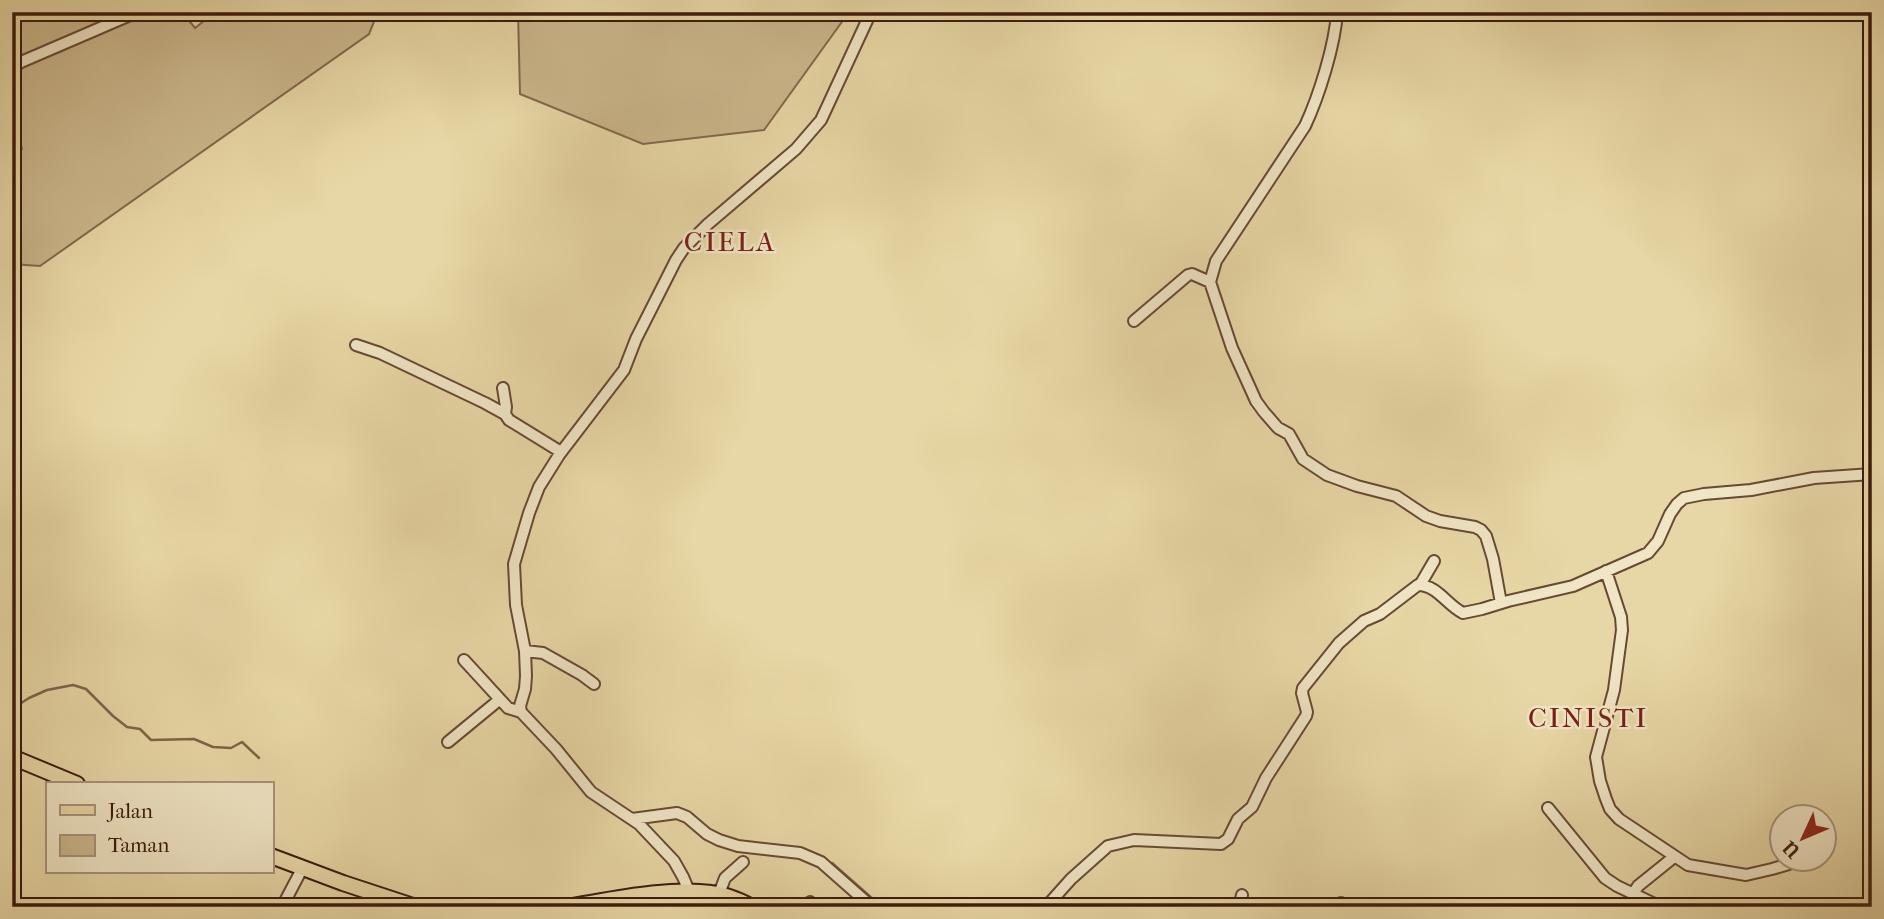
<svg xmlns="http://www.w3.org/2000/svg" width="1884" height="919" font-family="'IM FELL French Canon',serif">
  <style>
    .green { fill: #cbb78c; stroke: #83694d; stroke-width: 2 }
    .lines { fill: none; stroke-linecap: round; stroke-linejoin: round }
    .stream { stroke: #7f654a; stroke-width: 2.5 }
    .minor-casing { stroke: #664a34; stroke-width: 14 }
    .major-casing { stroke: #3b1b0e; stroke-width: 18 }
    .minor { stroke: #f0e5c5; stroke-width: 10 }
    .major { stroke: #e8d7a6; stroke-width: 14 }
    .labels { text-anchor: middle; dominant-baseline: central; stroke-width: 5; stroke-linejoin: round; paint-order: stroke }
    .quarter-label { font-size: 28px; letter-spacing: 2px; fill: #7a1f14; stroke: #f0e5c5 }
  </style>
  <rect width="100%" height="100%" fill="#e8d7a6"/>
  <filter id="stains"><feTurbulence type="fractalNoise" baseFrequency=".00286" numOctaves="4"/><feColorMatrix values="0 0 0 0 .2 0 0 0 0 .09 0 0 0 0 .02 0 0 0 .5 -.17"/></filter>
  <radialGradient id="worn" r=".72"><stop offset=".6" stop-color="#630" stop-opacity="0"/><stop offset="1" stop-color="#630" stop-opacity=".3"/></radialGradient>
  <!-- green -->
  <path class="green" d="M12 12H182L195 28 215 12H378L369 34 40 266 12 264V151L22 149 12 109Z
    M518 12H849L764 130 643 144 520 94Z"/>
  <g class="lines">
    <!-- stream -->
    <path class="stream" d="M12 709 29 698 47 690 73 685 86 689 113 716 127 727 140 729 151 740 194 739 213 747 231 748 242 742 259 758
      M832 863 882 907"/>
    <!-- minor casing -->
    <g class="minor-casing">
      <path id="minor" d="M1337 12C1335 45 1319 96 1305 126L1216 261 1210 282 1232 348 1256 401 1264 412 1278 428 1289 434 1303 459 1327 475 1357 486 1396 496 1426 516 1440 521 1475 527 1481 530 1486 536 1493 559 1501 603
        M12 68 21 62 128 16 133 12
        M1134 321 1188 275 1192 274 1210 282
        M356 345 380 353 485 403 505 414
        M503 388 506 407 505 414 509 420 561 452
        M1606 571 1621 617 1622 630 1614 690 1596 757 1600 781 1606 799 1610 809 1619 819 1688 865 1746 875 1772 869 1789 864 1795 860
        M1420 585 1434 561
        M525 651 543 653 582 675 594 684
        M464 660 508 708 521 712
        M448 742 499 700
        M1548 808 1605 878 1617 886 1661 907
        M632 819 677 813 687 817 707 834 719 840 738 846 800 853 821 862 872 907
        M689 891 683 877 674 861 639 824 591 792 556 749 521 712 520 706 525 689 526 676 525 651 516 605 514 564 529 513 539 487 559 455 624 370 636 339 676 260 684 248 708 224 796 149 821 120 871 12
        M719 894 725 878 743 862
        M1633 894 1638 886 1674 857
        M1341 903 1351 907
        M282 907 303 867
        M377 907 384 897
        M807 907 810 902
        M1046 907 1071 879 1108 846 1134 840 1221 844 1228 839 1238 819 1252 807 1266 778 1306 716 1307 712 1302 693 1303 688 1339 643 1364 621 1380 614 1418 585C1437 585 1447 605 1463 613L1482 609 1508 601 1573 586 1648 553 1658 541 1670 514 1677 504 1684 498 1704 494 1751 490 1814 478 1872 474
        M1239 907 1242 895"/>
    </g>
    <!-- major casing -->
    <g class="major-casing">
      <path id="major" d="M12 757 77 784
        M271 856 343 883 416 907
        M566 907C610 900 668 887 711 893 726 894 739 900 752 907"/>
    </g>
    <!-- minor -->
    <use href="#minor" class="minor"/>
    <!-- major -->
    <use href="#major" class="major"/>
  </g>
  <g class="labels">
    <!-- quarter labels -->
    <g class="quarter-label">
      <text x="730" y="241">CIELA</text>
      <text x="1588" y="717">CINISTI</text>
    </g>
  </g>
  <!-- margin -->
  <rect width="1884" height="919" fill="none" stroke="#e8d7a6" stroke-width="42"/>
  <rect x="14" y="14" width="1856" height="891" fill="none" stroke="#3b1b0e" stroke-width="3.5"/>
  <rect x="21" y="21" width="1842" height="877" fill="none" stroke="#3b1b0e" stroke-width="2"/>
  <!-- legend -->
  <rect x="46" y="782" width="228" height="91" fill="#f0e5c5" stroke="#a8947c" stroke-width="2"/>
  <rect x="60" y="805" width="35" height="10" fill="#e8d7a6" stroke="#a8947c" stroke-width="2"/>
  <text x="108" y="818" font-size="21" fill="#3b1b0e">Jalan</text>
  <rect x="60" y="835" width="35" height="21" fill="#cbb78c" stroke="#a8947c" stroke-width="2"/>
  <text x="108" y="852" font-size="21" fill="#3b1b0e">Taman</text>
  <!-- north arrow -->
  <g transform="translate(1803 838) rotate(226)"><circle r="33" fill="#f0e5c5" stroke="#a8947c" stroke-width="2"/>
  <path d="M0-5L12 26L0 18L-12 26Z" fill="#8f2418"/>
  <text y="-10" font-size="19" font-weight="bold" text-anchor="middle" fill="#3b1b0e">U</text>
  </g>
  <rect width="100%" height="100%" filter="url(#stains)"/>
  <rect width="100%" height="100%" fill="url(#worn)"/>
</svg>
